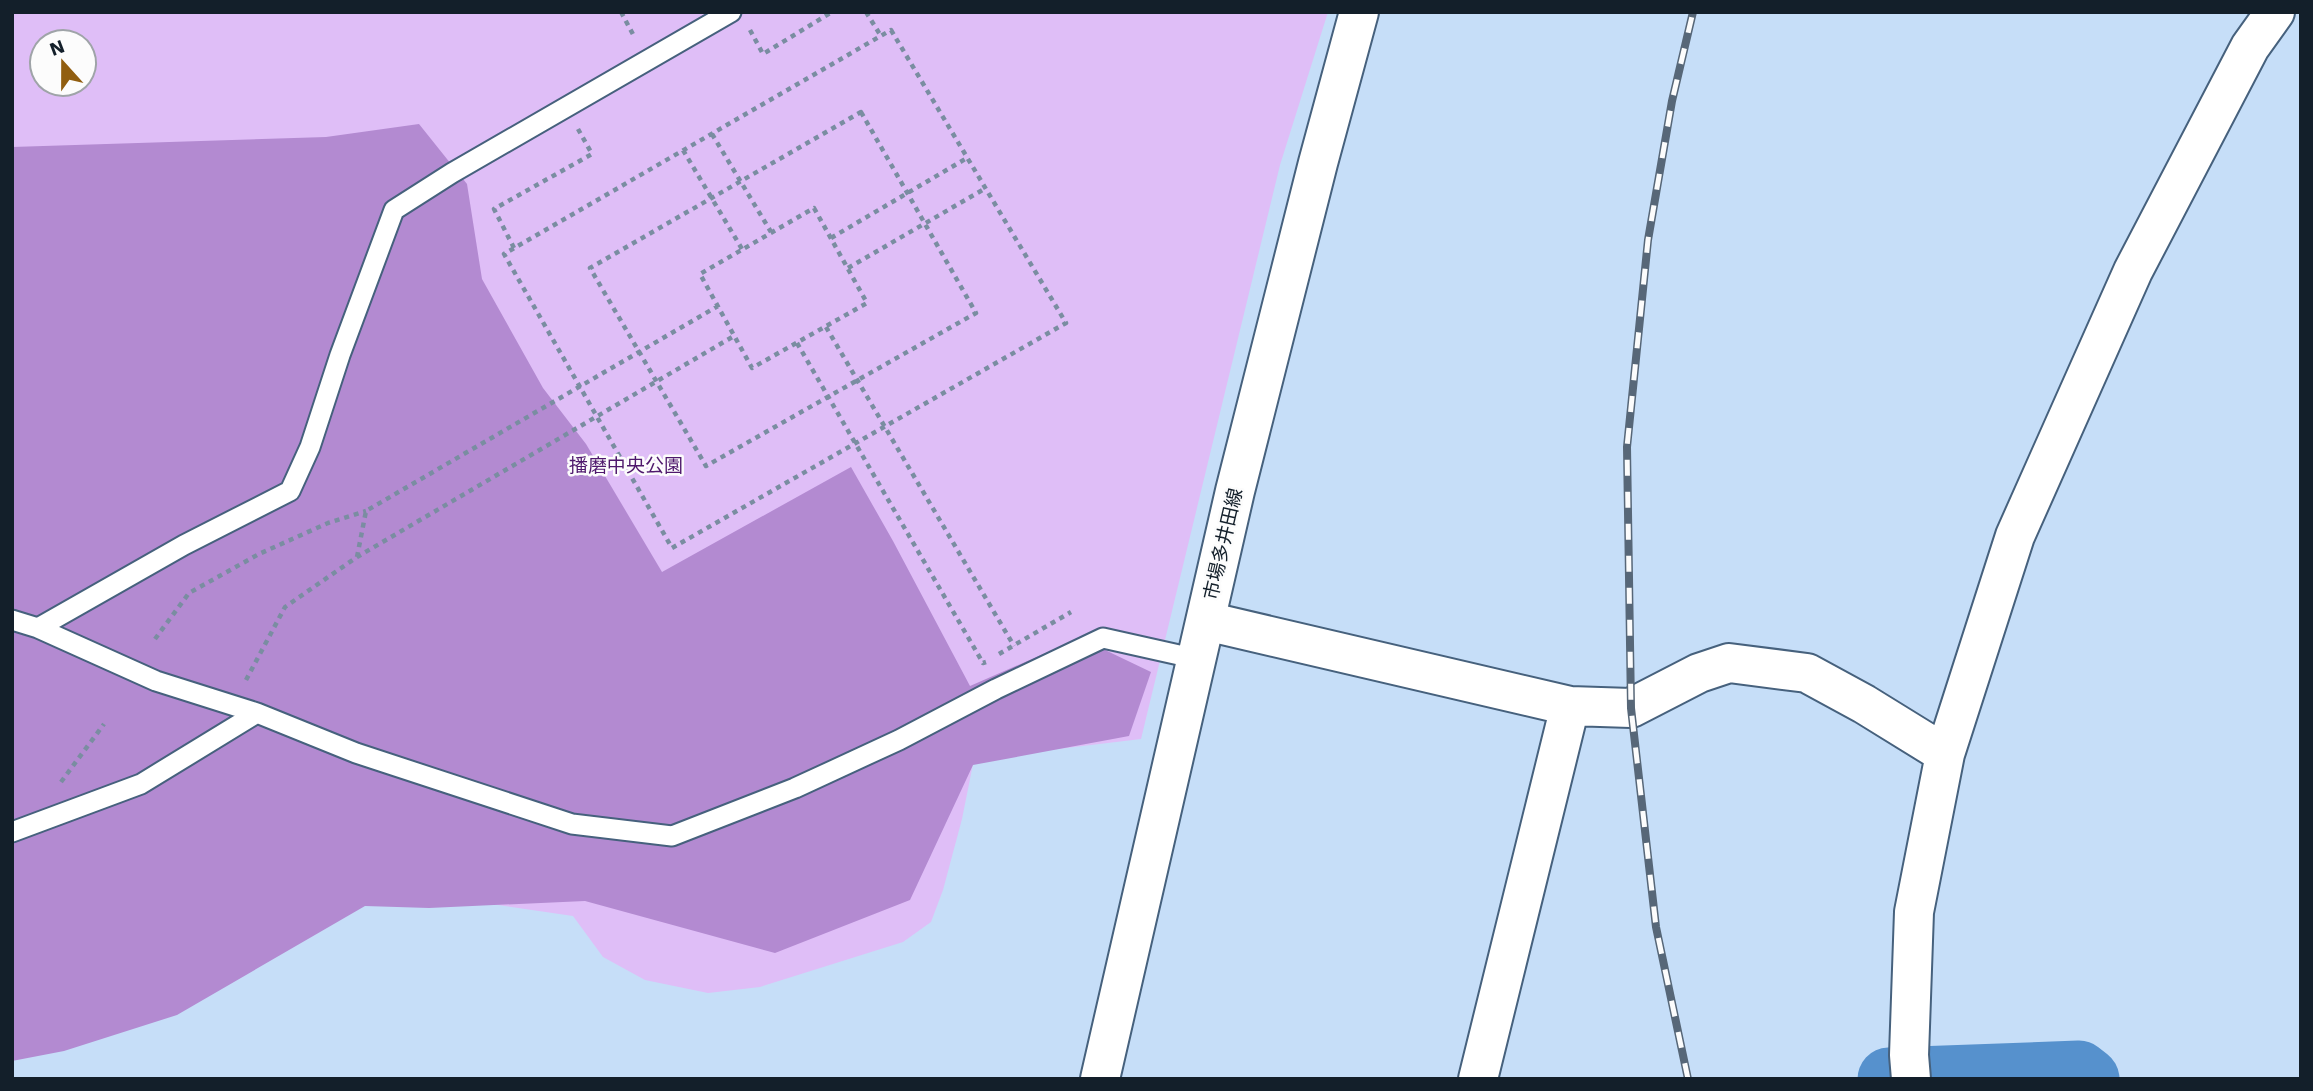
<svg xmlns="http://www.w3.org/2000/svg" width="2313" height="1091" font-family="'Work Sans','Noto Sans JP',sans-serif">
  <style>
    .green { fill: #dfbef7; fill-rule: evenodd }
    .forest { fill: #b38ad1 }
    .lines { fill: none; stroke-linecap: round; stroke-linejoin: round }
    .river { stroke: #5691cd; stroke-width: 63 }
    .lane-casing { stroke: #46617d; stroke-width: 23 }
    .street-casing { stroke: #46617d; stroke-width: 42 }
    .secondary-casing { stroke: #46617d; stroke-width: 42 }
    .path { stroke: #7a8da1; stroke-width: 4.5; stroke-dasharray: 5 5; stroke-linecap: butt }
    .lane { stroke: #fff; stroke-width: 19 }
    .street { stroke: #fff; stroke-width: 38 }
    .secondary { stroke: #fff; stroke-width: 38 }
    .rail-casing { stroke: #576778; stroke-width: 8 }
    .rail { stroke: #fcfcfc; stroke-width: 5; stroke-dasharray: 16; stroke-linecap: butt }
    .labels { text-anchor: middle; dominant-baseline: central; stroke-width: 5; stroke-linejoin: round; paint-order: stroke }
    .park-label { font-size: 19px; fill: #4e186c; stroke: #fcfcfc }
    .street-label { font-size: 19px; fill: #131f2a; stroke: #fcfcfc }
  </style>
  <rect width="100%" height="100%" fill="#c6def8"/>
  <!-- green -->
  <path class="green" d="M12 12H1328L1280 165 1141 739 974 759 962 819 943 890 931 922 903 942 760 987 708 993 645 980 603 957 573 916 443 897 307 896 12 1057ZM42 42H84V84H42Z"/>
  <!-- forest -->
  <path class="forest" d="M419 124 467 184 482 279 543 388 586 444 662 572 851 467 893 541 970 686 1080 638 1151 672 1129 736 973 765 910 900 775 953 585 901 429 908 365 906 177 1015 64 1051 12 1061V147L326 137Z"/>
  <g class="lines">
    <!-- river -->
    <path class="river" d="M1889 1079 2079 1072 2088 1079"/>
    <!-- lane casing -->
    <g class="lane-casing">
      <path id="lane" d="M12 620 38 628 156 681 257 713 356 753 572 824 672 836 795 788 899 740 996 689 1103 638 1197 659
        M38 628 184 545 290 491 310 447 340 355 394 210 452 173 731 12
        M12 832 141 784 257 713"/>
    </g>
    <!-- street casing -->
    <g class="street-casing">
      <path id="street" d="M1206 621 1570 706 1631 708 1699 673 1729 663 1807 673 1864 704 1945 754
        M1478 1079 1570 706
        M1911 1079 1909 1055 1914 912 1945 754 2015 536 2133 271 2250 47 2275 12"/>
    </g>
    <!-- secondary casing -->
    <g class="secondary-casing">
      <path id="secondary" d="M1100 1079 1235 491 1318 163 1359 12"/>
    </g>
    <!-- path -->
    <path class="path" d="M621 12 635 38
      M866 12 881 36
      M750 30 763 54 832 12
      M891 30 1066 323 672 548 504 254Z
      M861 112 976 313 706 466 590 268Z
      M712 134 771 232
      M683 150 742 249
      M814 208 867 303 752 368 700 274Z
      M831 238 967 158
      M514 248 494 209 592 154 578 129
      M848 268 986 188
      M826 327 1014 646
      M797 343 983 663 986 662
      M357 557 366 511 718 306
      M155 639 189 593 259 554 328 523 366 511
      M999 654 1071 612
      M246 680 285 607 357 557 734 336
      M61 782 104 724"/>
    <!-- lane -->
    <use href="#lane" class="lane"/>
    <!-- street -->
    <use href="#street" class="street"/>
    <!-- secondary -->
    <use href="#secondary" class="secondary"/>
    <!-- rail casing -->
    <g class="rail-casing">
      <path id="rail" d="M1688 1079 1656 927 1631 708 1627 447 1648 240 1672 101 1693 12"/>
    </g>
    <!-- rail -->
    <use href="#rail" class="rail"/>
  </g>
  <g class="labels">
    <!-- park labels -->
    <g class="park-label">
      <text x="626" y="465">播磨中央公園</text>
    </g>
    <!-- street labels -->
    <g class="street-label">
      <text transform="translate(1223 544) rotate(-77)">市場多井田線</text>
    </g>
  </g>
  <!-- border -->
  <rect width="2313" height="1091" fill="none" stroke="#131f2a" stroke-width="28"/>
  <!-- north arrow -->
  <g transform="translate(63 63) rotate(339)"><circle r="33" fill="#fcfcfc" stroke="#9fa4a8" stroke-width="2"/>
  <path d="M0-5L12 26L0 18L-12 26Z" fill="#915e10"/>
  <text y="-10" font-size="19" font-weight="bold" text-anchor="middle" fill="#131f2a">N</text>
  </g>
</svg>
